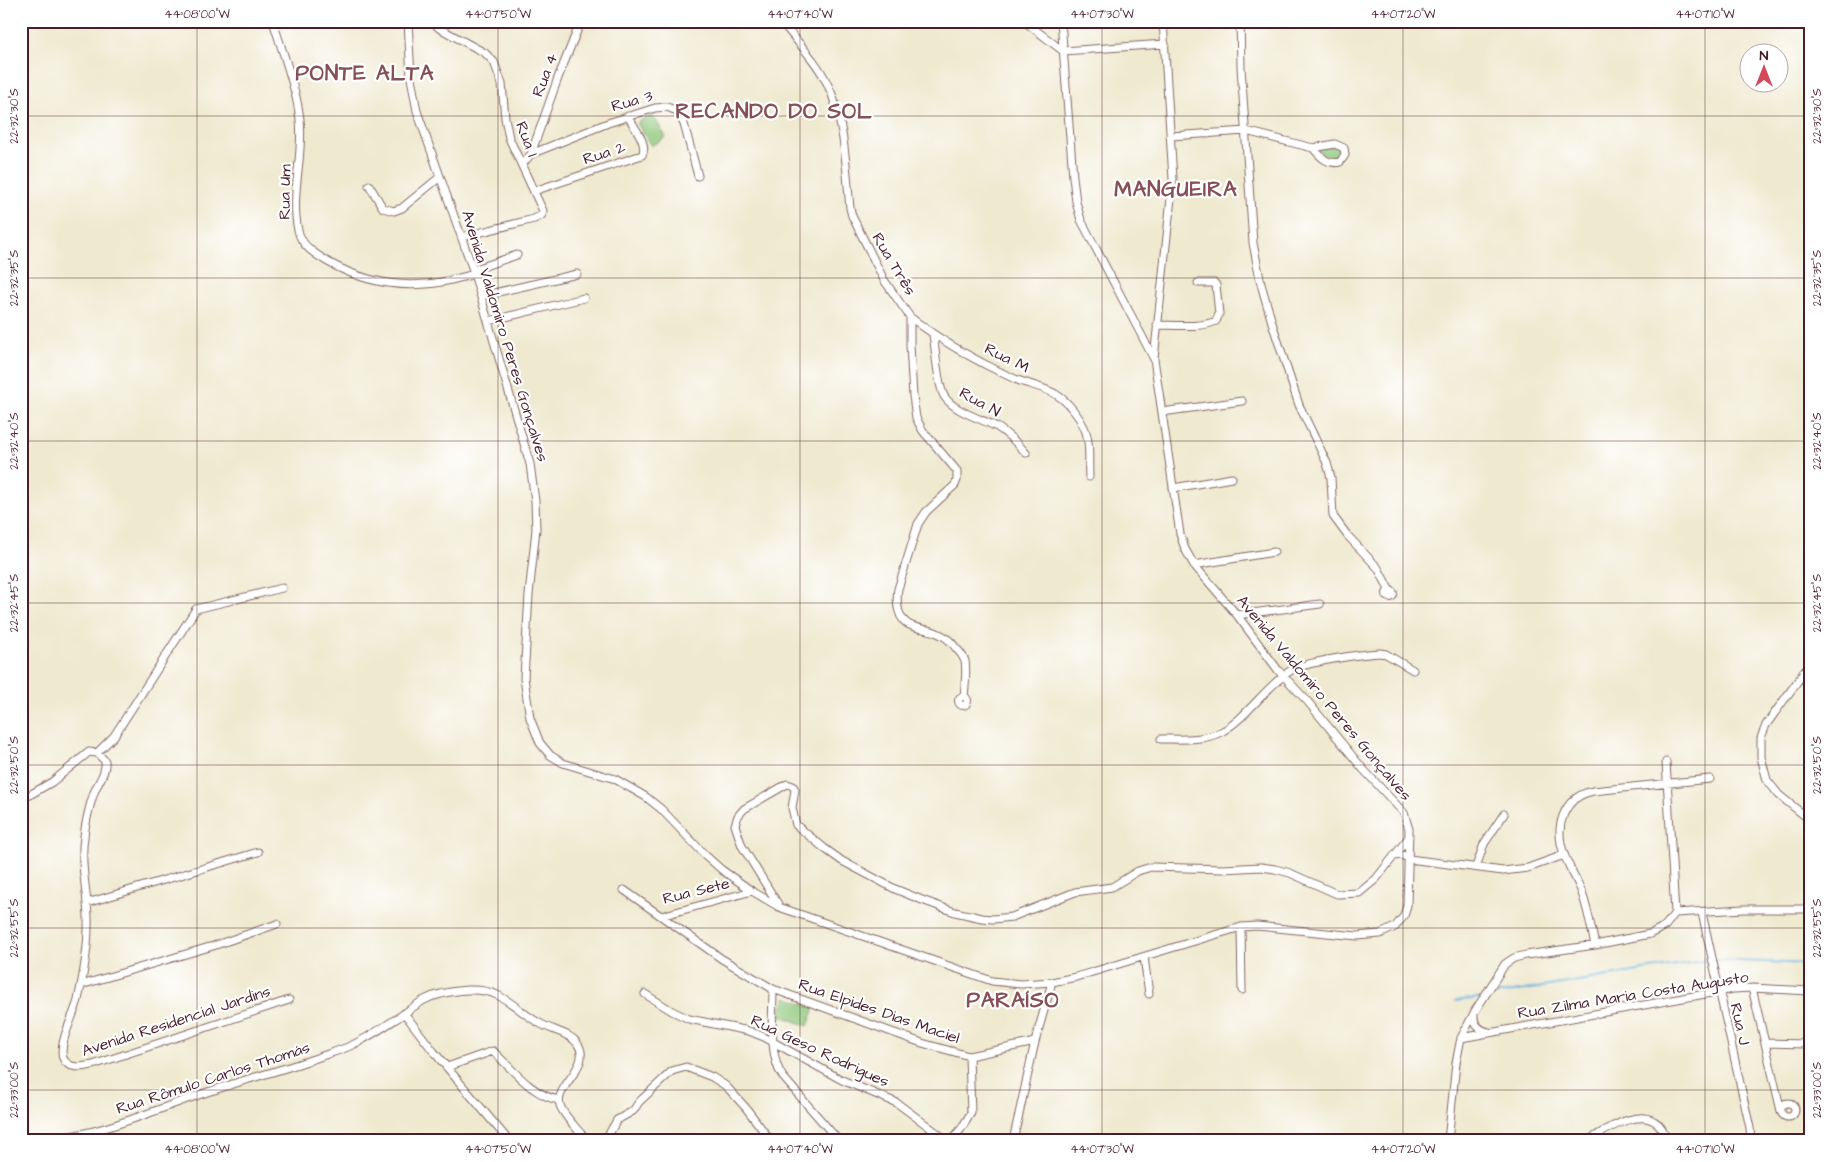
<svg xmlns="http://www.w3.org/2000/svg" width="1831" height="1162" font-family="'Architects Daughter',sans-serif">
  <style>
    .green { fill: #8fc77b; stroke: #6c7353 }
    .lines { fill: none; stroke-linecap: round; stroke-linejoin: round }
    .stream { stroke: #68b3e1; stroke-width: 2 }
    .minor-casing { stroke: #846664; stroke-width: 9 }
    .minor { stroke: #fff; stroke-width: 7 }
    .ticks { fill: none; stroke: #4a1f2b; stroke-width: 1; stroke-opacity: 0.45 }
    .labels { text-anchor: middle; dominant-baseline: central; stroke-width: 4.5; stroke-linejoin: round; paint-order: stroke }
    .street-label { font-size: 16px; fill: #4a1f2b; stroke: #fff }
    .district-label { font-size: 21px; font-weight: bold; letter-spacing: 1px; fill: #874f56; stroke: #fff }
    .neatline { fill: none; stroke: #4a1f2b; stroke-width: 2 }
    .ticks-label { font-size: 12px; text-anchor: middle; fill: #4a1f2b }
  </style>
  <rect width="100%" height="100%" fill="#fff"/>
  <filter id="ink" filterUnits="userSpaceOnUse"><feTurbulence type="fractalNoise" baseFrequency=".02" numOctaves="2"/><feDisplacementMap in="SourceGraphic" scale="10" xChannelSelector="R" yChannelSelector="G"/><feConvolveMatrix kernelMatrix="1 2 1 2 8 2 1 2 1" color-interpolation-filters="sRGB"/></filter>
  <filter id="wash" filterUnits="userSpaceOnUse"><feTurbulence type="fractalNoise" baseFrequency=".0096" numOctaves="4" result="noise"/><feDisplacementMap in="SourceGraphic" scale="20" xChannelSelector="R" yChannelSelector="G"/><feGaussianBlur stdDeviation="1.12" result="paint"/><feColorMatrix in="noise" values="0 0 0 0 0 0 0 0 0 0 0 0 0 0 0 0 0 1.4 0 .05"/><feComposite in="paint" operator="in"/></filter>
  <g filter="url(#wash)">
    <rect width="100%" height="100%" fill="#efe9cf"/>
    <!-- green -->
    <path class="green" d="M652 114 666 137 651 146 637 123Z
      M1335 146 1341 150V155L1339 159 1330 161 1317 149Z
      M786 997 815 1008 808 1026 779 1015Z"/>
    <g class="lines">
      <!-- stream -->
      <path class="stream" d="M1715 960 1810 964
        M1489 996 1650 969 1710 960
        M1455 1001 1479 998"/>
    </g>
  </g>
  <g filter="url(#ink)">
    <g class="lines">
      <!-- minor casing -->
      <g class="minor-casing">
        <path id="minor" d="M273 21C282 51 297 90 300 120 304 156 290 194 298 230 301 246 315 254 328 262 358 279 392 287 426 284 443 283 459 278 474 274
          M408 21 411 78 417 111 473 270 530 464 535 501 536 529 529 595 524 678 530 718 540 743 550 755 563 763 615 779 646 797 661 809 705 855 722 870 752 891 779 907 992 981 1021 984 1052 982 1076 977 1241 927 1257 926 1357 936 1380 934 1395 927 1404 916 1407 905 1409 829 1404 813 1363 769 1308 702 1278 670 1237 615 1194 565 1185 549 1180 534 1154 359 1173 179 1163 21
          M432 21 439 28 485 53 494 62 502 84 505 118 509 138 543 211 542 215 534 219 462 237
          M781 21C797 42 816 60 827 83 845 119 846 169 850 208L852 216 884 280 910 317V345L913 396 916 418 923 431 957 471V480L955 485 926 512 918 524 898 589C896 602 897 621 912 626 919 629 927 629 935 632 943 635 951 641 956 648 960 652 963 656 965 661 967 672 965 685 964 697
          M1024 21 1063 51 1165 44
          M1061 21 1073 177 1076 202 1081 220 1154 359
          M1240 21 1241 67 1253 243 1261 284 1273 326 1299 405 1327 463 1331 478 1333 516 1347 535 1378 568 1390 591
          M1171 136 1246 131 1313 148 1335 144 1344 148 1345 155 1340 162C1327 165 1321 157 1313 148
          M531 154 608 123 655 108 667 107 677 111 684 124 698 176
          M522 165 531 154 558 78 581 21
          M369 185 383 208 394 211 402 208 440 177
          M534 191 642 155C649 144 633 126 628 116
          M473 270 517 255
          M481 296 577 274
          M910 317C941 341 978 362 1015 379 1029 385 1045 387 1057 395 1068 402 1079 416 1084 427 1091 442 1088 461 1089 477
          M489 321 584 298
          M1157 325C1173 325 1202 328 1216 321L1219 314 1216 285 1214 283H1198
          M933 335C936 351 937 383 944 396 953 411 982 419 997 427 1008 434 1017 443 1026 453
          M1162 412 1242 401
          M1173 488 1232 478
          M1194 565 1274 552
          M1386.5 594a3.5 3.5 0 1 1 7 0a3.5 3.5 0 1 1-7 0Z
          M1237 615 1320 604
          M1810 664 1766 725 1761 738V757L1767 780 1779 795 1810 820
          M1803 672 1810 691
          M958.5 701a4.5 4.5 0 1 1 9 0a4.5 4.5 0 1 1-9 0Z
          M1161 739C1180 739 1203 741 1221 732 1245 720 1266 686 1290 671 1304 662 1361 654 1380 653L1386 654 1413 670
          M97 753 114 736 196 609 282 588
          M1666 762 1675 913
          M21 800 52 782 89 752 97 753 105 761C106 771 101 778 97 786 91 797 85 825 84 837 80 863 87 891 88 917 89 944 84 973 78 1000 74 1016 58 1043 63 1058 68 1070 83 1067 93 1065L289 1000
          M1394 856 1402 855 1409 859 1503 871 1528 868 1564 855
          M1476 867 1484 844 1504 814
          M624 890 722 959 773 989 922 1043 969 1056 1035 1042
          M87 903 258 852
          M778 904 742 846 735 825 738 816 744 809 787 784 793 786 795 790 792 808 796 825 824 848 842 861 895 889 922 900 955 912 982 918 993 919 1012 917 1075 892 1112 887 1138 871 1151 867 1223 869 1261 867 1275 869 1290 873 1337 894 1359 893 1376 879 1409 837
          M1675 913 1744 909H1810
          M1702 913 1750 1128 1751 1141
          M661 916 752 891
          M1241 927 1242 990
          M1595 945C1591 927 1588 910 1582 893 1577 879 1569 868 1564 854 1554 827 1563 797 1593 791L1710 779
          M1144 957 1149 994
          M81 985 213 946 277 924
          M1752 988 1781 1111
          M773 989C773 1013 768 1057 783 1077L839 1141
          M645 994 672 1011 689 1019 749 1031 764 1037 842 1080 897 1103 948 1141
          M404 1013 434 1052 509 1141
          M1474 1014C1473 1024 1479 1030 1489 1032
          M1461 1038 1733 989 1752 988 1810 991
          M1766 1043 1810 1044
          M447 1067 493 1051C512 1069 533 1096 559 1100
          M1781 1110a7 7 0 1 1 14 0a7 7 0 1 1-14 0Z
          M21 1137C84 1146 155 1108 214 1090 250 1078 286 1069 322 1056 331 1053 341 1050 350 1046 368 1038 385 1026 402 1015 415 1006 425 997 441 994 457 990 481 987 497 995 513 1002 525 1016 541 1024 551 1030 570 1033 577 1043 594 1065 554 1086 560 1105 563 1116 580 1131 587 1141
          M605 1141 617 1120 633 1111 639 1102 672 1071 686 1067 712 1077 726 1086 746 1108 771 1141
          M951 1141 961 1129 971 1113 969 1056
          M1013 1141 1035 1042 1052 982
          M1360 1141H1361
          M1448 1141 1456 1063 1461 1038 1475 1011 1505 964 1514 958 1526 955 1595 945 1650 934 1665 926 1675 913
          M1587 1141C1605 1131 1639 1106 1658 1124 1663 1129 1666 1134 1665 1141"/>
      </g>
      <!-- minor -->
      <use href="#minor" class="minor"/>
    </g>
  </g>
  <!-- ticks -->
  <path class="ticks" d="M197 21V1141M498 21V1141M800 21V1141M1102 21V1141M1403 21V1141M1705 21V1141M21 116H1810M21 278H1810M21 441H1810M21 603H1810M21 765H1810M21 928H1810M21 1090H1810"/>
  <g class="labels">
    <!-- street labels -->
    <g class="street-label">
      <text transform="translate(545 75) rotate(-69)">Rua 4</text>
      <text transform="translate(632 101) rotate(-16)">Rua 3</text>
      <text transform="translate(527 139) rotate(69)">Rua 1</text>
      <text transform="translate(604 153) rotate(-18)">Rua 2</text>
      <text transform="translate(285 192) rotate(-89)">Rua Um</text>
      <text transform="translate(894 264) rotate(59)">Rua Três</text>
      <text transform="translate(505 336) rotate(73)">Avenida Valdomiro Peres Gonçalves</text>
      <text transform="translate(1007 358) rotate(26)">Rua M</text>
      <text transform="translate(980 402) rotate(29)">Rua N</text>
      <text transform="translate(1324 698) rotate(50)">Avenida Valdomiro Peres Gonçalves</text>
      <text transform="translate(696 891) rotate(-14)">Rua Sete</text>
      <text transform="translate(1633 995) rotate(-9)">Rua Zilma Maria Costa Augusto</text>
      <text transform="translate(879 1011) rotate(19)">Rua Elpides Dias Maciel</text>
      <text transform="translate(176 1021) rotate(-18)">Avenida Residencial Jardins</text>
      <text transform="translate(1740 1024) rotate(77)">Rua J</text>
      <text transform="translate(820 1051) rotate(25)">Rua Geso Rodrigues</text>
      <text transform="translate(213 1078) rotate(-18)">Rua Rômulo Carlos Thomás</text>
    </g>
    <!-- district labels -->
    <g class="district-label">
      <text x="365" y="73">PONTE ALTA</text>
      <text x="774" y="111">RECANDO DO SOL</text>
      <text x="1176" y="189">MANGUEIRA</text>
      <text x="1013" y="1000">PARAÍSO</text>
    </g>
  </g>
  <!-- margin -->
  <rect width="1831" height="1162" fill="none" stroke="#fff" stroke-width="55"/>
  <!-- north arrow -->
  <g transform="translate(1764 68)"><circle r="24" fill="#ffffff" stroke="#b7a5aa"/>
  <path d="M0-4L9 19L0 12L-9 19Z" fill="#d1495b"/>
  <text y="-8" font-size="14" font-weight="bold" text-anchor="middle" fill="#4a1f2b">N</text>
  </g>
  <rect x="28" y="28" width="1776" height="1106" class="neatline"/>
  <g class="ticks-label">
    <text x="197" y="18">44°08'00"W</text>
    <text x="498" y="18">44°07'50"W</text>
    <text x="800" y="18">44°07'40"W</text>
    <text x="1102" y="18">44°07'30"W</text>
    <text x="1403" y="18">44°07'20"W</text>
    <text x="1705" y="18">44°07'10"W</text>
    <text transform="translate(14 116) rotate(-90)" y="4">22°32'30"S</text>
    <text transform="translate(1817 116) rotate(-90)" y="4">22°32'30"S</text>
    <text transform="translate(14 278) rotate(-90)" y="4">22°32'35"S</text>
    <text transform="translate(1817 278) rotate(-90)" y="4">22°32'35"S</text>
    <text transform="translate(14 441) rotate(-90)" y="4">22°32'40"S</text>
    <text transform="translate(1817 441) rotate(-90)" y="4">22°32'40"S</text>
    <text transform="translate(14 603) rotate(-90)" y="4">22°32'45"S</text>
    <text transform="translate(1817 603) rotate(-90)" y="4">22°32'45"S</text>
    <text transform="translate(14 765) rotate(-90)" y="4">22°32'50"S</text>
    <text transform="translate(1817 765) rotate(-90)" y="4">22°32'50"S</text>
    <text transform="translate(14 928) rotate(-90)" y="4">22°32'55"S</text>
    <text transform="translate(1817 928) rotate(-90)" y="4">22°32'55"S</text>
    <text transform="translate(14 1090) rotate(-90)" y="4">22°33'00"S</text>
    <text transform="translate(1817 1090) rotate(-90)" y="4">22°33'00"S</text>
    <text x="197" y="1153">44°08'00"W</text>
    <text x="498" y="1153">44°07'50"W</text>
    <text x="800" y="1153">44°07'40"W</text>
    <text x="1102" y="1153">44°07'30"W</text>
    <text x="1403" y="1153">44°07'20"W</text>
    <text x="1705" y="1153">44°07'10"W</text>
  </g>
</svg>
